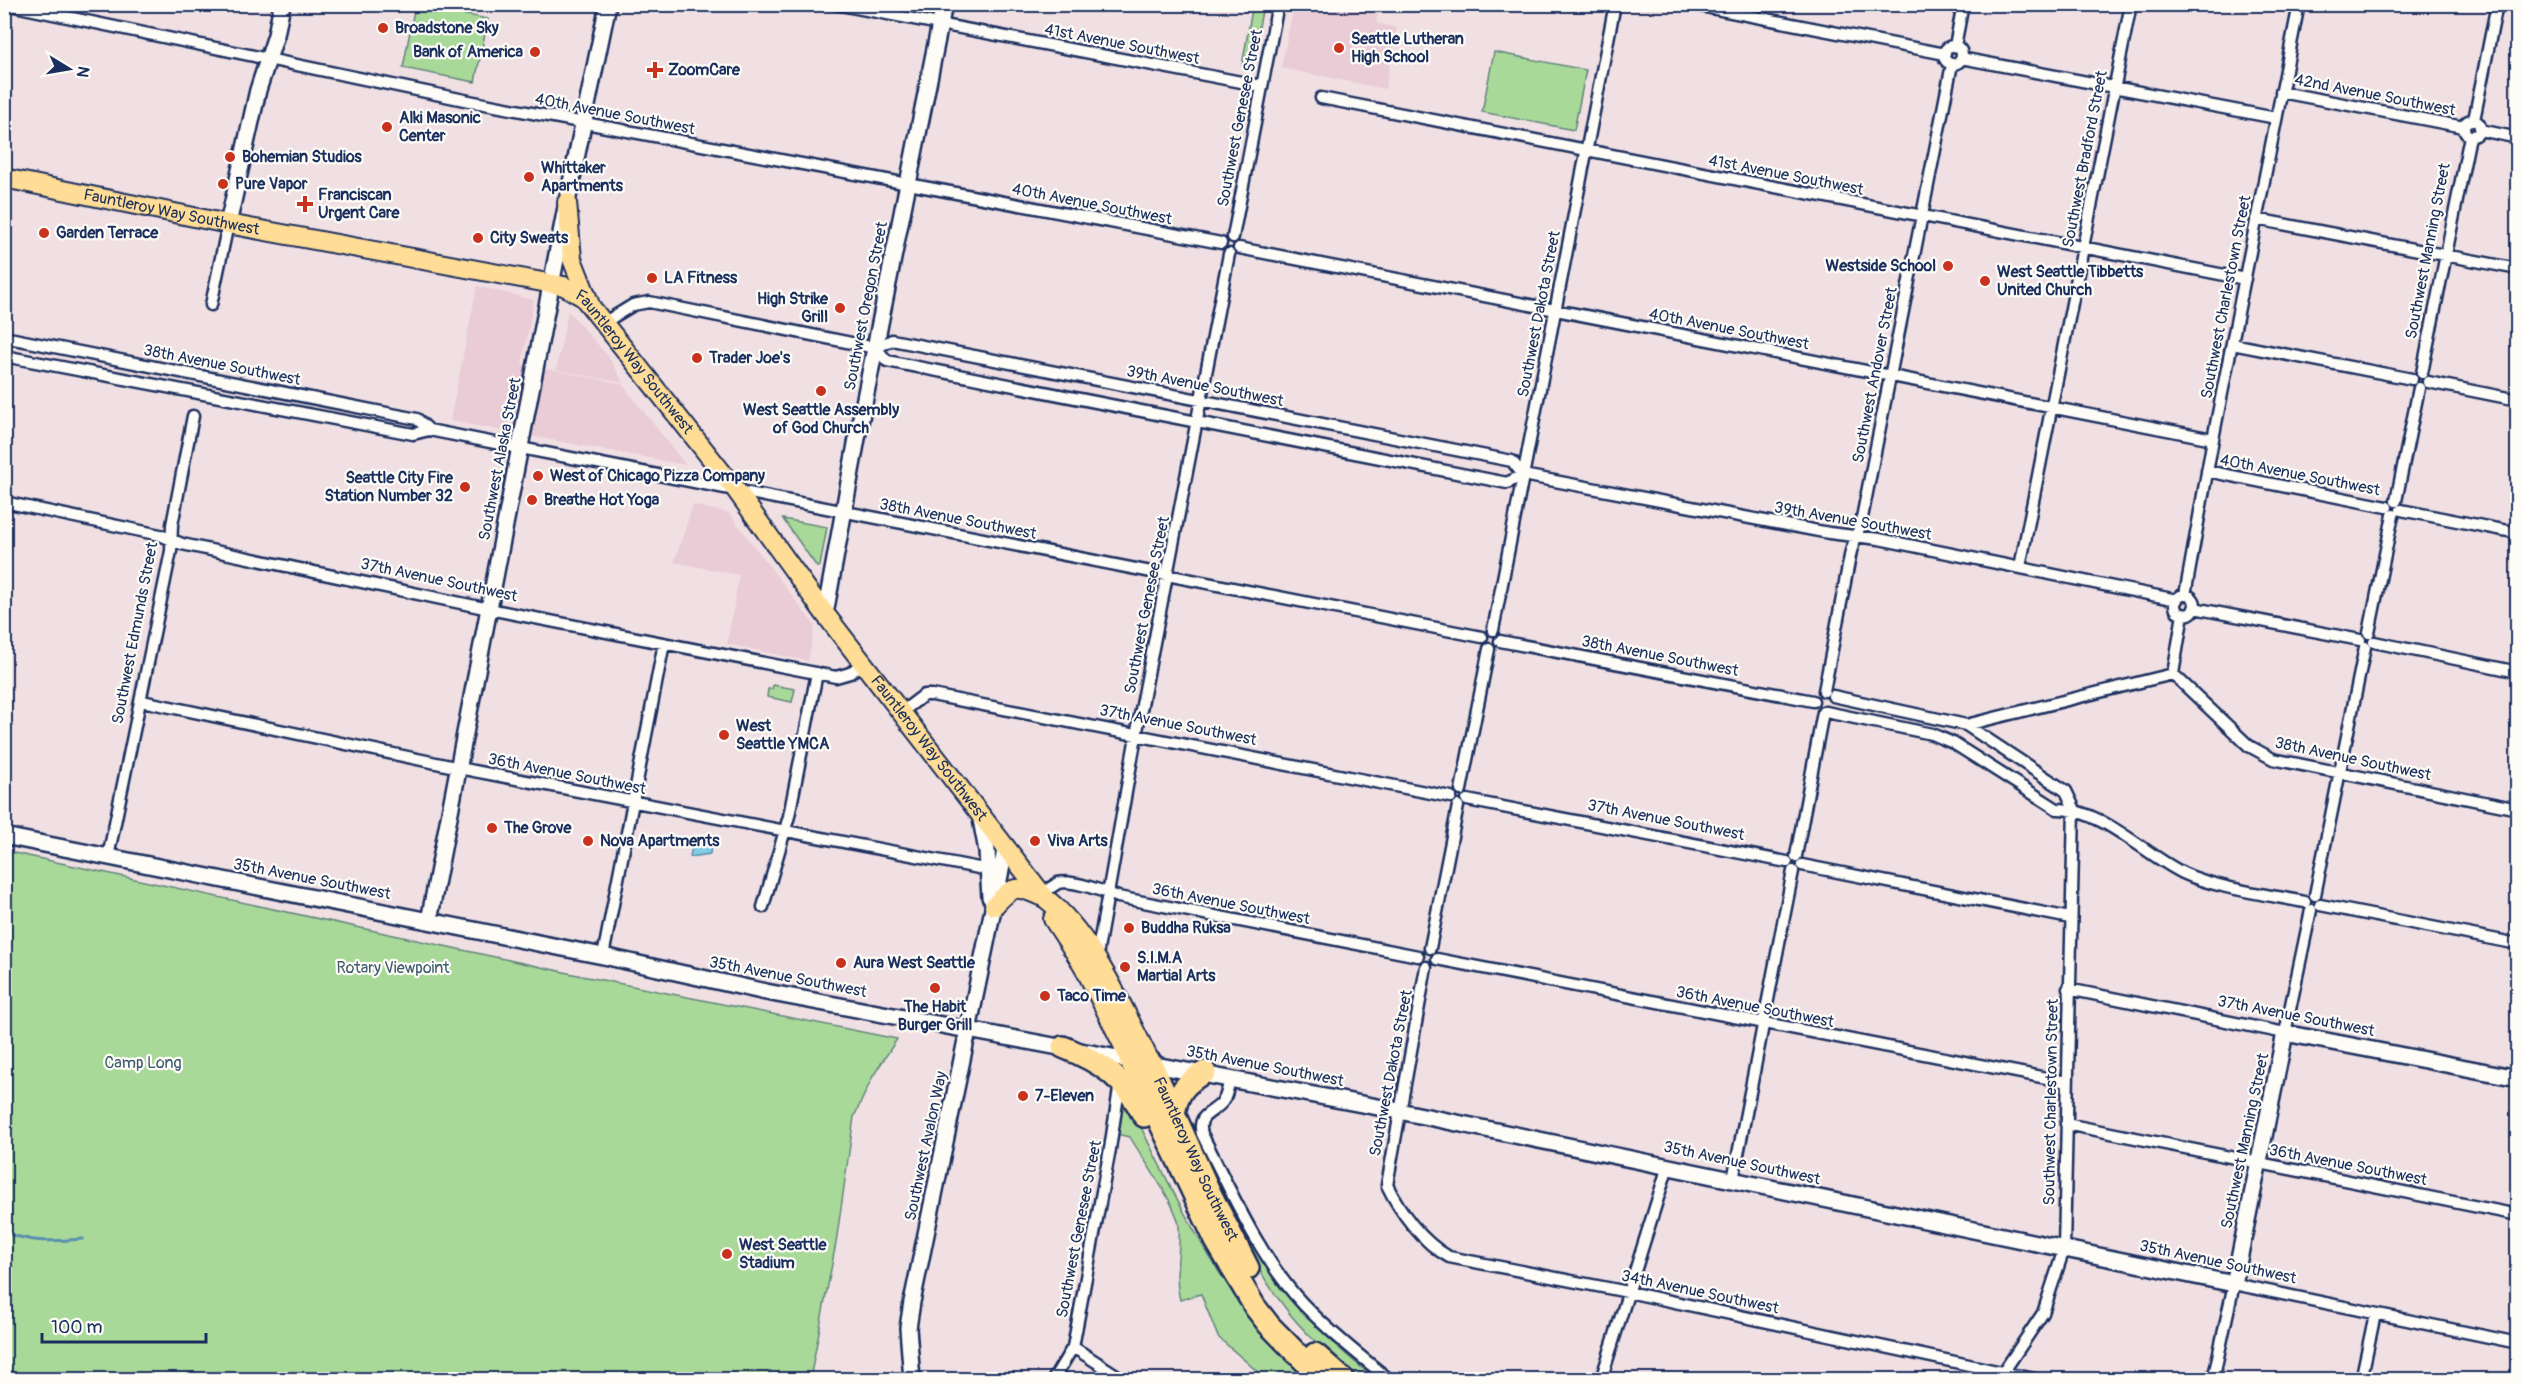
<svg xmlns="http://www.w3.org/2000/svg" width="2522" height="1384" font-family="Pangolin,sans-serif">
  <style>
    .built { fill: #e9ccd5 }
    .green { fill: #a9d999; stroke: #62847c; stroke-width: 1.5 }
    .water { fill: #83cde4; stroke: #598eae; stroke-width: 1.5 }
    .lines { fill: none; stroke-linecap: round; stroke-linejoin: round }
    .stream { stroke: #598eae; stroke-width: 3 }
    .street-casing { stroke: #1b2f5e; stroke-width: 15 }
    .secondary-casing { stroke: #1b2f5e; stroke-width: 20 }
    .primary-casing { stroke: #1b2f5e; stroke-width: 22 }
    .highway-casing { stroke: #1b2f5e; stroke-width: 26 }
    .street { stroke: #fdfcf7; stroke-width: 10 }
    .secondary { stroke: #fdfcf7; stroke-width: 15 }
    .primary { stroke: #ffdd96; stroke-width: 18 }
    .highway { stroke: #ffdd96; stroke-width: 21 }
    .poi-dot { fill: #c8321e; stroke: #fdfcf7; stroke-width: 2 }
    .labels { text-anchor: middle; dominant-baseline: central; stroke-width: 4.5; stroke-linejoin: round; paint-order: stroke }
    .poi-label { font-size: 16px; font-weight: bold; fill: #1b2f5e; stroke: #fdfcf7; text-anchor: start }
    .street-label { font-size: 16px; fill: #1b2f5e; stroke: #fdfcf7 }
    .park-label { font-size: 16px; fill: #3e5a6d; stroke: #fdfcf7 }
  </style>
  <rect width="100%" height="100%" fill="#f1e0e3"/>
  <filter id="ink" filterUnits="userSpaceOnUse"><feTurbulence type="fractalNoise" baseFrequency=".0167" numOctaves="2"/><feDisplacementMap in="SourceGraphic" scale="12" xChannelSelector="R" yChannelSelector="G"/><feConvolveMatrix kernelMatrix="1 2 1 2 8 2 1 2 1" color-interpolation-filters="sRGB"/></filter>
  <g filter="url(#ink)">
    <!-- built -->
    <path class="built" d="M1294 5H1349L1378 11 1376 23 1397 28 1385 89 1281 68Z
      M477 286 534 300 522 364 622 384 686 465 450 421Z
      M568 311 608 356 624 383 556 370Z
      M693 505 729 513 815 626 808 661 727 644 739 575 674 562Z"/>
    <!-- green -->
    <path class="green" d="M415 5 488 19 475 82 403 68Z
      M1252 9 1262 11 1251 68 1242 66Z
      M1494 52 1586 70 1574 130 1482 112Z
      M783 519 827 527 820 566 817 567Z
      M773 685 795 689 792 702 767 697 768 689H772Z
      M5 851 587 977 897 1039 873 1076 854 1117 836 1243 810 1379H5Z
      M1124 1093C1173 1191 1224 1307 1309 1379H1266L1218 1337 1201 1294 1180 1300C1173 1274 1181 1252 1179 1226 1177 1205 1142 1158 1130 1137L1116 1134Z
      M1189 1123H1192C1209 1157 1224 1193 1243 1226 1276 1285 1322 1338 1376 1379H1358L1354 1377C1330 1355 1305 1334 1286 1309 1243 1254 1218 1186 1189 1123Z"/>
    <!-- water -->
    <path class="water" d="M693 842 711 845 710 854 690 857Z"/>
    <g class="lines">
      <!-- stream -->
      <path class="stream" d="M4 1232C35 1244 51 1241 83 1239"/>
      <!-- street casing -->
      <g class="street-casing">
        <path id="street" d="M5 4 474 102 1221 243
          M835 4 1262 86
          M1690 4 1945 54
          M1955 46 1963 4
          M1944 55a9 9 0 1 1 18 0a9 9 0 1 1-18 0Z
          M1961 58 2276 118
          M2281 92 2464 127
          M1321 98 2245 279
          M2464 128a8 8 0 1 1 16 0a8 8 0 1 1-16 0Z
          M2474 120 2497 4
          M2480 130 2518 138
          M2256 219 2518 269
          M1233 237 1278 4
          M1239 248 2213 439
          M211 305 228 224
          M605 322 633 305 649 302 876 348 892 340 1512 461 1523 475
          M4 337 417 419 429 430
          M2232 344 2412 379
          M876 348 887 361 1507 483 1523 475 1829 533 1879 539 2177 600
          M4 356 413 434 429 430 1482 637
          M2422 373 2470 136
          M2428 382 2518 400
          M2207 471 2387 507
          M2396 501 2419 388
          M4 502 160 535 182 544 489 609 836 677 850 673 864 662
          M2401 510 2518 533
          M2020 567 2131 4
          M2185 595 2213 439 2299 4
          M2175 605a10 10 0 1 1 20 0a10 10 0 1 1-20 0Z
          M2194 608 2360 640
          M1493 630 1615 4
          M2369 633 2393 515
          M1500 641 1813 701
          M2374 642 2518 672
          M2173 674 2183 614
          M1824 691 1851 551 1861 523 1952 64
          M1833 696 1966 725 2066 791 2074 808 2064 1249 2043 1313 1998 1380
          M142 701 474 771 989 870
          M903 711 924 695H932L1451 797
          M1826 712 1932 734 1953 743 2057 809C2101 808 2144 854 2183 873 2215 888 2269 895 2305 902
          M1966 725 2173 674 2249 746 2273 759 2518 809
          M1461 790 1489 649
          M1467 800 1787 862
          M1796 856 1823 712
          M108 857 171 551 172 525 193 416
          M1802 865 2070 918
          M1042 894C1047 890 1053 886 1058 883 1071 879 1106 892 1118 897L1418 956
          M2315 895 2365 647
          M2320 905 2518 944
          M763 907 789 816 817 673
          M1430 948 1458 806
          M603 956 664 643
          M1437 959 2067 1082
          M1096 961 1136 736 1229 254
          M1426 967 1387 1185C1400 1212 1422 1242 1449 1257L1628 1292 2039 1380
          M2068 989 2285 1033 2311 910
          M1230 1077C1228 1085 1228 1094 1223 1101 1214 1114 1196 1113 1202 1134 1231 1191 1259 1257 1303 1304 1330 1332 1360 1356 1390 1380
          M2066 1124 2518 1215
          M1733 1180 1793 871
          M1073 1347 1124 1380
          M1053 1380 1073 1347 1110 1149 1120 1082
          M1601 1380 1668 1166
          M2213 1380 2234 1284 2518 1343
          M2361 1380 2375 1314"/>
      </g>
      <!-- secondary casing -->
      <g class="secondary-casing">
        <path id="secondary" d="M228 224 258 90 276 35 282 4
          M825 614 858 433 944 4
          M980 814 987 851 990 897
          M4 836 603 956 766 992 1399 1111 2234 1284 2285 1033 2518 1078
          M429 921 567 202 608 4
          M912 1380 908 1328 912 1302 1006 846"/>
      </g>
      <!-- primary casing -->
      <g class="primary-casing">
        <g id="primary">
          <path id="s1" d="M4 178 228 224 564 286 583 297 736 490 825 614 1045 898C1093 935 1123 1009 1151 1063"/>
          <path d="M567 202 572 259 589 302"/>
          <path d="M994 906C1015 883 1017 886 1045 898"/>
          <path d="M1053 919 1083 965 1130 1059"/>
        </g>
      </g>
      <!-- highway casing -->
      <g class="highway-casing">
        <g id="highway">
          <path d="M1063 1047C1103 1063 1124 1078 1144 1116"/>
          <path d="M1130 1059 1216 1241 1255 1307 1269 1325 1323 1380"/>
          <path id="s2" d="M1151 1063 1210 1193 1248 1268"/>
          <path d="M1174 1115C1177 1093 1185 1083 1205 1072"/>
          <path d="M1315 1354 1344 1380"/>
        </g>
      </g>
      <!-- street -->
      <use href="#street" class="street"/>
      <!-- secondary -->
      <use href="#secondary" class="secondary"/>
      <!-- primary -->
      <use href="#primary" class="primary"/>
      <!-- highway -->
      <use href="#highway" class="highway"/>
    </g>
  </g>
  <!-- markers -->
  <g class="poi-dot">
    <circle cx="383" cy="28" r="6"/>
    <circle cx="1339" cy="48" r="6"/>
    <circle cx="535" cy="52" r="6"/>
    <path d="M652 61h6v6h6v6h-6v6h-6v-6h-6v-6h6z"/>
    <circle cx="387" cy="127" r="6"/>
    <circle cx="230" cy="157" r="6"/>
    <circle cx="529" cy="177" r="6"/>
    <circle cx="223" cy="184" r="6"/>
    <path d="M302 195h6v6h6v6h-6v6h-6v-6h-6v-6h6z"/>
    <circle cx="44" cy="233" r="6"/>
    <circle cx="478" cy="238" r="6"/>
    <circle cx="1948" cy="266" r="6"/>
    <circle cx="652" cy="278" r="6"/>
    <circle cx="1985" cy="281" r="6"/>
    <circle cx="840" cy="308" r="6"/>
    <circle cx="697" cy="358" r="6"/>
    <circle cx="821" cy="391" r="6"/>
    <circle cx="538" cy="476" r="6"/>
    <circle cx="465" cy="487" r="6"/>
    <circle cx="532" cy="500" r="6"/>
    <circle cx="724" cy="735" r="6"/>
    <circle cx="492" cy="828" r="6"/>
    <circle cx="588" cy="841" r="6"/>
    <circle cx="1035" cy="841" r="6"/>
    <circle cx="1129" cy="928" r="6"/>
    <circle cx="841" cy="963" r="6"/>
    <circle cx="1125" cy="967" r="6"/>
    <circle cx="935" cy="988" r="6"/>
    <circle cx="1045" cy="996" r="6"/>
    <circle cx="1023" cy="1096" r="6"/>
    <circle cx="727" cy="1254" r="6"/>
  </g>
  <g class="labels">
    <!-- poi labels -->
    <g class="poi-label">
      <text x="395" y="28">Broadstone Sky</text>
      <text x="1351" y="39">Seattle Lutheran<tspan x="1351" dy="18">High School</tspan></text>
      <text x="523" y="52" text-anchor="end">Bank of America</text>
      <text x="668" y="70">ZoomCare</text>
      <text x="399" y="118">Alki Masonic<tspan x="399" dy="18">Center</tspan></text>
      <text x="242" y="157">Bohemian Studios</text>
      <text x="541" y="168">Whittaker<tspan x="541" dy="18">Apartments</tspan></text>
      <text x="235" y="184">Pure Vapor</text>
      <text x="318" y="195">Franciscan<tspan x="318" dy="18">Urgent Care</tspan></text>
      <text x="56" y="233">Garden Terrace</text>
      <text x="490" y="238">City Sweats</text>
      <text x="1936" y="266" text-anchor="end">Westside School</text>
      <text x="1997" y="272">West Seattle Tibbetts<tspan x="1997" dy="18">United Church</tspan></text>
      <text x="664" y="278">LA Fitness</text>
      <text x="828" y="299" text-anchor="end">High Strike<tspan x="828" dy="18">Grill</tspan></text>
      <text x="709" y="358">Trader Joe's</text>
      <text x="821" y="410" text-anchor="middle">West Seattle Assembly<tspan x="821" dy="18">of God Church</tspan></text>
      <text x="550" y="476">West of Chicago Pizza Company</text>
      <text x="453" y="478" text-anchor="end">Seattle City Fire<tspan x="453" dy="18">Station Number 32</tspan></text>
      <text x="544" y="500">Breathe Hot Yoga</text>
      <text x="736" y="726">West<tspan x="736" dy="18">Seattle YMCA</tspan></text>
      <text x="504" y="828">The Grove</text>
      <text x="600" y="841">Nova Apartments</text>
      <text x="1047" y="841">Viva Arts</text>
      <text x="1141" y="928">Buddha Ruksa</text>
      <text x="1137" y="958">S.I.M.A<tspan x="1137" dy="18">Martial Arts</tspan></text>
      <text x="853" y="963">Aura West Seattle</text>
      <text x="1057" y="996">Taco Time</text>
      <text x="935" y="1007" text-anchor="middle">The Habit<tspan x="935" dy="18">Burger Grill</tspan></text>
      <text x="1035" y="1096">7-Eleven</text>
      <text x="739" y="1245">West Seattle<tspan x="739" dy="18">Stadium</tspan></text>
    </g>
    <!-- street labels -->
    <g class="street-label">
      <text transform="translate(1122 44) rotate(11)">41st Avenue Southwest</text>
      <text transform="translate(2375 95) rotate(11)">42nd Avenue Southwest</text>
      <text transform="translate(615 114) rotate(11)">40th Avenue Southwest</text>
      <text transform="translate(1240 118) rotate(-79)">Southwest Genesee Street</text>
      <text transform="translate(2085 159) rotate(-79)">Southwest Bradford Street</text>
      <text transform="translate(1786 175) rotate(11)">41st Avenue Southwest</text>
      <text transform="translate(1092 204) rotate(11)">40th Avenue Southwest</text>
      <text stroke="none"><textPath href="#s1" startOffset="171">Fauntleroy Way Southwest</textPath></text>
      <text transform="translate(2428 251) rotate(-79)">Southwest Manning Street</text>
      <text transform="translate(2226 297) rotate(-79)">Southwest Charlestown Street</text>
      <text transform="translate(866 306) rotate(-79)">Southwest Oregon Street</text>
      <text transform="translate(1539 314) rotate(-79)">Southwest Dakota Street</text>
      <text transform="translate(1729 329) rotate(11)">40th Avenue Southwest</text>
      <text stroke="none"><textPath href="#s1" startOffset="675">Fauntleroy Way Southwest</textPath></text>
      <text transform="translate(222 365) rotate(11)">38th Avenue Southwest</text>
      <text transform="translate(1875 375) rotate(-79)">Southwest Andover Street</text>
      <text transform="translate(1205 386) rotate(11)">39th Avenue Southwest</text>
      <text transform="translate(500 459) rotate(-79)">Southwest Alaska Street</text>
      <text transform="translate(2300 475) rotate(11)">40th Avenue Southwest</text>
      <text transform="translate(958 519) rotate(11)">38th Avenue Southwest</text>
      <text transform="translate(1853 521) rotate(10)">39th Avenue Southwest</text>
      <text transform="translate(439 580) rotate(12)">37th Avenue Southwest</text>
      <text transform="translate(1147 605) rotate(-79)">Southwest Genesee Street</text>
      <text transform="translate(135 633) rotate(-79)">Southwest Edmunds Street</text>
      <text transform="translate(1660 656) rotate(11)">38th Avenue Southwest</text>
      <text transform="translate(1178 725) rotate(11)">37th Avenue Southwest</text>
      <text stroke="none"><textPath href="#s1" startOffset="1161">Fauntleroy Way Southwest</textPath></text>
      <text transform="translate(2353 759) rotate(12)">38th Avenue Southwest</text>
      <text transform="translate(567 774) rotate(11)">36th Avenue Southwest</text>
      <text transform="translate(1666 820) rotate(11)">37th Avenue Southwest</text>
      <text transform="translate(312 879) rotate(11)">35th Avenue Southwest</text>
      <text transform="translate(1231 904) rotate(11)">36th Avenue Southwest</text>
      <text transform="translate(788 977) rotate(11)">35th Avenue Southwest</text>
      <text transform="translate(1755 1007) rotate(11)">36th Avenue Southwest</text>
      <text transform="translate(2296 1016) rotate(11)">37th Avenue Southwest</text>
      <text transform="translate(1265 1066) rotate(11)">35th Avenue Southwest</text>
      <text transform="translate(1391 1073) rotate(-79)">Southwest Dakota Street</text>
      <text transform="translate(2051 1102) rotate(-89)">Southwest Charlestown Street</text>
      <text transform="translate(2245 1141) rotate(-78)">Southwest Manning Street</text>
      <text transform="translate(926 1146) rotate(-78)">Southwest Avalon Way</text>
      <text stroke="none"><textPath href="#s2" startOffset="106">Fauntleroy Way Southwest</textPath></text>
      <text transform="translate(1742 1163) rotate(12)">35th Avenue Southwest</text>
      <text transform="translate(2348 1165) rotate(11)">36th Avenue Southwest</text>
      <text transform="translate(1079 1229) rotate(-79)">Southwest Genesee Street</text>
      <text transform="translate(2218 1262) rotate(12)">35th Avenue Southwest</text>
      <text transform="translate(1700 1292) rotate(12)">34th Avenue Southwest</text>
    </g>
    <!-- park labels -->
    <g class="park-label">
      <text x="393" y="968">Rotary Viewpoint</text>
      <text x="143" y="1063">Camp Long</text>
    </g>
  </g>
  <!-- margin -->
  <rect width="2522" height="1384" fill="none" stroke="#fdfcf7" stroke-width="24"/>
  <rect x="12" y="12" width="2498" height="1360" fill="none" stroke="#1b2f5e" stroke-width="2" filter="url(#ink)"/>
  <!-- north arrow -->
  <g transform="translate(69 69) rotate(101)" stroke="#fdfcf7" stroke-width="4.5" paint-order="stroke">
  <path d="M0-4.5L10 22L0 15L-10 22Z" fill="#1b2f5e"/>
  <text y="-9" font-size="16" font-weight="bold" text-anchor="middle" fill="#1b2f5e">N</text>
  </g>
  <!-- scale -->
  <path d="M42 1333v9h164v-9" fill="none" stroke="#1b2f5e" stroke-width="3"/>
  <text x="51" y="1333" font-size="18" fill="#1b2f5e" stroke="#fdfcf7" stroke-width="4.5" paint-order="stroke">100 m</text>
</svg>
